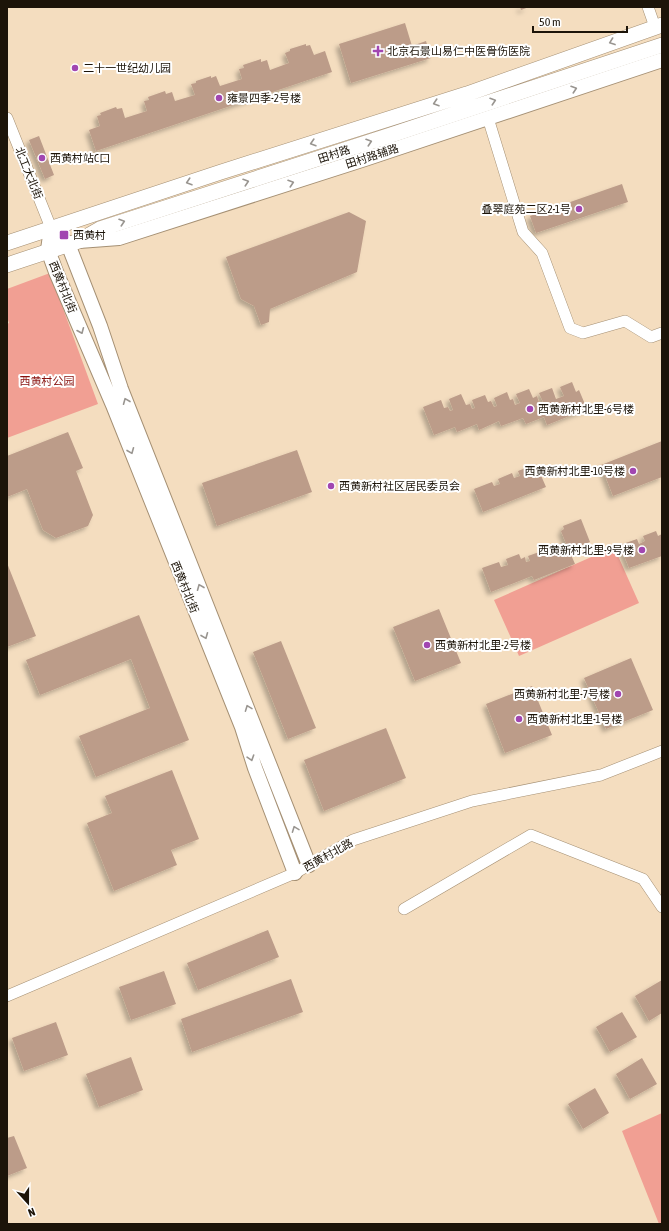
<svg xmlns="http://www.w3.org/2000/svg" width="669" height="1231" font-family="'Asap Condensed','Noto Sans SC',sans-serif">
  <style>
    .green { fill: #f19f93 }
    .building { fill: #bc9c89; filter: url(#shadow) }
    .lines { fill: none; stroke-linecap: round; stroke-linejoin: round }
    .minor-casing { stroke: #a59074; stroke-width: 12 }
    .tertiary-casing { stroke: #a59074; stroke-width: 16 }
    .secondary-casing { stroke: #a59074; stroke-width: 16 }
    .minor { stroke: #fff; stroke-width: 11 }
    .tertiary { stroke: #fff; stroke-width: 14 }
    .secondary { stroke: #fff; stroke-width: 15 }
    .oneway { stroke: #999590 }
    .poi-dot { fill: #a146b1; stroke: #fff; stroke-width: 1.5 }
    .labels { text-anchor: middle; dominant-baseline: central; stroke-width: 4; stroke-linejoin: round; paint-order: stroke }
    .poi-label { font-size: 11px; fill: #1c1409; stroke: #fff; text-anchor: start }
    .street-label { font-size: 11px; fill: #1c1409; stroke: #fff }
    .park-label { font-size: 11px; fill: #89130f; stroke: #fff }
  </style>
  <defs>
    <filter id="shadow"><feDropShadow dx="-3.5" dy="3.5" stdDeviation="2" flood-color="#0004"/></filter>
  </defs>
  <rect width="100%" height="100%" fill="#f4ddbf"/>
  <!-- green -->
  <path class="green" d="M50 273 98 404 7 438V324L9 323 7 317V289Z
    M614 547 639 603 519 656 494 600Z
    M662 1113V1224H659L622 1131Z"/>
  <!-- building -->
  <path class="building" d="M520 7H529L521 10Z
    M405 23 412 46 426 41 431 58 351 83 339 44Z
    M306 44V46L310 45 314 55 325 51 332 72 96 151 89 130 100 126 97 116 101 115 100 113 116 107 117 109 122 108 125 118 147 111 144 101 149 100 148 97 165 91 166 94 172 92 175 101 195 95 191 84 196 83V81L211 76V78L216 76 220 86 242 79 239 69 244 68 243 65 261 59V62L267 60 270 70 289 63 285 53 290 51V49Z
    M39 136 54 175 45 179 29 140Z
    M622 184 628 202 536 233 530 216Z
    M349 212 366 221 357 272 270 309 269 322 261 325 254 306 241 299 226 257Z
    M572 382 576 392 579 390 587 409 547 425 544 417 526 424 523 418 501 426 499 421 479 430 477 424 457 432 455 427 434 435 423 407 441 400 444 408 448 407 450 411 453 410 449 399 461 394 466 405 470 404 472 409 475 408 472 400 485 395 488 402 491 401 494 407 497 406 494 398 507 392 510 400 513 399 515 405 520 403 516 394 529 389 533 398 537 396 540 406 544 404 539 393 552 388 556 399 564 396 560 387Z
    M68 432 83 468 76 471 93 515 88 526 56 538 43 530 27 489 7 497V456Z
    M662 441V477L613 496 601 465Z
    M297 450 312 492 217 526 202 483Z
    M536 464 546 487 483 512 474 489 492 482 494 486 500 484 498 479 512 473 514 478 520 476 518 471Z
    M581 519 590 542 569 550 575 564 534 580 532 576 491 592 482 568 499 562 501 567 508 565 506 559 519 554 521 559 525 557 526 562 530 561 528 556 542 551 544 555 550 553 548 548 562 543 564 548 567 546 561 531 564 529 563 526Z
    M656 531 658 536 662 534V556L629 568 620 545 637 539 639 544 645 541 643 536Z
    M7 563 36 636 7 647Z
    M439 609 461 663 415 681 393 627Z
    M139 615 189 740 96 777 79 736 150 708 131 659 40 695 26 660Z
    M281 641 316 728 288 739 253 652Z
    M631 658 653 710 606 729 584 678Z
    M532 686 552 735 505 753 486 704Z
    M386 728 406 778 324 811 304 760Z
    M172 770 199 839 171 850 177 865 114 891 87 823 112 813 105 796Z
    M268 930 279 957 198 990 187 963Z
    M164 971 176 1004 131 1020 119 987Z
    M291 979 303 1012 192 1052 181 1019Z
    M662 980V1013L649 1021 635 996Z
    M622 1012 637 1037 610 1052 596 1027Z
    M56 1022 68 1055 24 1071 12 1038Z
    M131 1057 143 1090 99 1107 86 1074Z
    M642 1058 657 1084 630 1099 616 1074Z
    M595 1088 609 1113 583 1129 568 1104Z
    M14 1136 27 1168 7 1176V1138Z"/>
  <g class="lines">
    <!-- minor casing -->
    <g class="minor-casing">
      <path id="minor" d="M648 7 655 27
        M7 118 51 228
        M488 118 523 232 542 253 570 328 583 333 625 321 651 337 662 333
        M404 909 531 835 643 879 662 907
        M7 996 295 873 353 840 472 801 601 775 662 751"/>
    </g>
    <!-- tertiary casing -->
    <g class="tertiary-casing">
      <path id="tertiary" d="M51 228 48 250 56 272 113 405 242 727 255 768 295 873
        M51 228 68 244 100 326 121 389 309 865
        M79 241 119 238 365 159 662 60"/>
    </g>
    <!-- secondary casing -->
    <g class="secondary-casing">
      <path id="secondary" d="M7 243 221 172 467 94 662 25
        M7 265 79 241 100 229 391 135 662 45"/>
    </g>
    <!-- minor -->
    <use href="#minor" class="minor"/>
    <!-- tertiary -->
    <use href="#tertiary" class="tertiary"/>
    <!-- secondary -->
    <use href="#secondary" class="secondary"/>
  </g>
  <!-- one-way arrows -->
  <defs><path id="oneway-chevron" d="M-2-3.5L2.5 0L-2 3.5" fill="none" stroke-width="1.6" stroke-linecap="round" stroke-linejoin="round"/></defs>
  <g class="oneway">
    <use href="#oneway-chevron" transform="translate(612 42) rotate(160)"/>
    <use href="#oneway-chevron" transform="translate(574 89) rotate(-18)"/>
    <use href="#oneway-chevron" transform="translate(493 101) rotate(-18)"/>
    <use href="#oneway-chevron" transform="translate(436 103) rotate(162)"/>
    <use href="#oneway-chevron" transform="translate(369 142) rotate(-18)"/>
    <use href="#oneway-chevron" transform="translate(313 143) rotate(163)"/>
    <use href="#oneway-chevron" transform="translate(189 182) rotate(162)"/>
    <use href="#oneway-chevron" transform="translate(246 182) rotate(-18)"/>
    <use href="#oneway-chevron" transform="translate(291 183) rotate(-18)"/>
    <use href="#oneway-chevron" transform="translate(122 222) rotate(-18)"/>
    <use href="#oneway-chevron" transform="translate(81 331) rotate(67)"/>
    <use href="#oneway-chevron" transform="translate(126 401) rotate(-112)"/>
    <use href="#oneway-chevron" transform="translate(131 451) rotate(68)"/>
    <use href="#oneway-chevron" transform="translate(200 587) rotate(-112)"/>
    <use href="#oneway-chevron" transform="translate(205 636) rotate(68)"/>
    <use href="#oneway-chevron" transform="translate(248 708) rotate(-111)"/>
    <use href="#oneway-chevron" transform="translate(251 758) rotate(72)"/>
    <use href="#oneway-chevron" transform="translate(295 829) rotate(-111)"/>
  </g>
  <!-- markers -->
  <g class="poi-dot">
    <path d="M376 45h4v4h4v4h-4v4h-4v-4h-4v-4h4z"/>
    <circle cx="75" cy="68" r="4"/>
    <circle cx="219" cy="98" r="4"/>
    <circle cx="42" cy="158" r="4"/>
    <circle cx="579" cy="209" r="4"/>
    <rect x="59" y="230" width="10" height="10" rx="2"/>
    <circle cx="530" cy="409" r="4"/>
    <circle cx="633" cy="471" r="4"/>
    <circle cx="331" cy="486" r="4"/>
    <circle cx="642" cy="550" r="4"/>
    <circle cx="427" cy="645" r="4"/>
    <circle cx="618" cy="694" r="4"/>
    <circle cx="519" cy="719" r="4"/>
  </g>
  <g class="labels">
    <!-- poi labels -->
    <g class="poi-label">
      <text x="387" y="51">北京石景山易仁中医骨伤医院</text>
      <text x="83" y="68">二十一世纪幼儿园</text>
      <text x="227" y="98">雍景四季-2号楼</text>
      <text x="50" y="158">西黄村站C口</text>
      <text x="571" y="209" text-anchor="end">叠翠庭苑二区2-1号</text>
      <text x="73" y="235">西黄村</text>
      <text x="538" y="409">西黄新村北里-6号楼</text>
      <text x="625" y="471" text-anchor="end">西黄新村北里-10号楼</text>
      <text x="339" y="486">西黄新村社区居民委员会</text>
      <text x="634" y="550" text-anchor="end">西黄新村北里-9号楼</text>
      <text x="435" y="645">西黄新村北里-2号楼</text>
      <text x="610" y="694" text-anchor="end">西黄新村北里-7号楼</text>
      <text x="527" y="719">西黄新村北里-1号楼</text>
    </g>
    <!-- street labels -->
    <g class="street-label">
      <text transform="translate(334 154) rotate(-18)">田村路</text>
      <text transform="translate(372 156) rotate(-18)">田村路辅路</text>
      <text transform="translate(29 173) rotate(68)">北工大北街</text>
      <text transform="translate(63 287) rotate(68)">西黄村北街</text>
      <text transform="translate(185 587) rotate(68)">西黄村北街</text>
      <text transform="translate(328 855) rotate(-29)">西黄村北路</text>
    </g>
    <!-- park labels -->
    <g class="park-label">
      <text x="47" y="381">西黄村公园</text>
    </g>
  </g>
  <!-- border -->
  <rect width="669" height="1231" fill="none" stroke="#1c1409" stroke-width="16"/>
  <!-- north arrow -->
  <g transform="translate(28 1203) rotate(159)" stroke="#ffffff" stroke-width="3" paint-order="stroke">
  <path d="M0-3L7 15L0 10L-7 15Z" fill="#1c1409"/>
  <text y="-6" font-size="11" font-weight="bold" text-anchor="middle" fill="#1c1409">N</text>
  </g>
  <!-- scale -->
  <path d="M533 26v6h94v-6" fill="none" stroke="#1c1409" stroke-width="2"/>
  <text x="539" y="26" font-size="12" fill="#1c1409" stroke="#ffffff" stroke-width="3" paint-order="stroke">50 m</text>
</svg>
